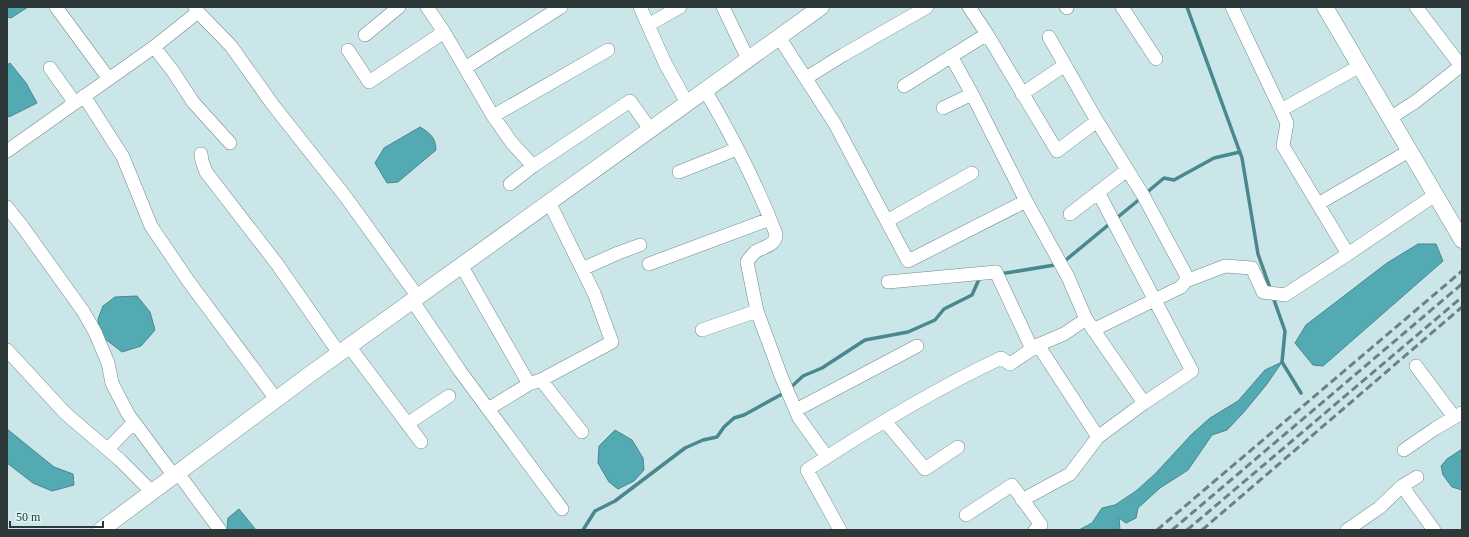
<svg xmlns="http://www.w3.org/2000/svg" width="1469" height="537" font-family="Georgia,serif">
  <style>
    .water { fill: #54aab3; stroke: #48888e }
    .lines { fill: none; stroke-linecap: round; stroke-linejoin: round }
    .stream { stroke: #48888e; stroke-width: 3.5 }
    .minor-casing { stroke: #728a8d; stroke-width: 14 }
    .tertiary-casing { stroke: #728a8d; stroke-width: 17 }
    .minor { stroke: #fff; stroke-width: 13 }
    .tertiary { stroke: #fff; stroke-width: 16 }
    .rail { stroke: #6e8082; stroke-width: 3; stroke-dasharray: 8 4; stroke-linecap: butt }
  </style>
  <rect width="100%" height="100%" fill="#cbe6e9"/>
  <!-- water -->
  <path class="water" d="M7 7H28L11 18 7 17Z
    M10 63 26 83 37 103 9 117 7 114V65Z
    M420 127C430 133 436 138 436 150L398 182 387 183 375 163 384 148Z
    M1418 244H1436L1443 261 1323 366 1313 365 1295 343 1306 325 1387 263Z
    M137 296 150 312 155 330 141 346 122 352 100 335 98 319 103 306 115 297Z
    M1282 362 1267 384 1244 412 1227 430 1212 435 1188 470 1160 488 1138 508 1136 518 1126 523 1119 518 1120 530H1079L1092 523 1102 508 1115 505 1136 491 1155 474 1192 434 1210 418 1238 401 1265 370Z
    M7 429 54 467 73 474 74 485 52 491 33 483 7 463Z
    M615 430 632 440 643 458 644 470 634 481 618 489 609 482 598 463 599 446Z
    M1462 449V490L1452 487 1443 475 1441 466 1447 459Z
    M239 509 256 530H229L227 528 228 518Z"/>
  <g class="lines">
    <!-- stream -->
    <path class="stream" d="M1187 7 1242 158 1258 254 1271 291
      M1145 194 1164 178 1174 180 1214 158 1240 152
      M1000 274 1061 264 1141 198
      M1273 297 1285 331 1282 362 1301 393
      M789 389 803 376 822 368 865 340 908 332 935 320 944 309 972 295 980 277
      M583 530 595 511 615 501 685 448 703 440 717 437 724 427 734 418 744 415 784 393"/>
    <!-- minor casing -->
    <g class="minor-casing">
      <path id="minor" d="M56 7 109 79
        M427 7 444 32 493 116 512 143 533 166
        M640 7 665 63 687 103
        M723 7 748 59
        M969 7 987 34 1057 151 1097 121
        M1066 7 1067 8
        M1122 7 1156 59
        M1232 7 1281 110 1360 66
        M1416 7 1461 66
        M198 12 231 46 273 105 345 196 418 297
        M648 25 680 7
        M365 35 399 7
        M779 37 835 124 908 261 1026 201
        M1049 37 1097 121 1143 195 1186 275V281L1181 287 1093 330
        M154 47 172 70 193 102 230 143
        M348 50 369 82 444 32
        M951 56 972 94
        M50 68 75 103
        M465 68 561 7
        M806 78 843 55 927 7
        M904 86 987 34
        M705 90C732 136 757 184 776 234 776 246 764 246 755 252 752 255 749 259 747 262L757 311 781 376 799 418 827 457
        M1022 94 1065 65
        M84 96 123 157 151 226 189 282 276 399
        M943 108 972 94 1026 201 1068 277 1086 319 1144 403
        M1281 110 1287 123 1283 146 1348 254
        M493 116 608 50
        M1390 118 1415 102 1462 65
        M7 151 154 47 198 12 195 7
        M201 154 202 161 206 172 277 264 339 353
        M679 172 737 149
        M510 184 533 166 630 101 650 129
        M1318 204 1409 151
        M7 207 22 226 83 311 95 332 108 363 112 383 128 414 174 476
        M1070 214 1127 170
        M887 221 972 173
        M649 264 770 219
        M461 265 529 384 541 380 582 432
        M582 269 618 253 640 245
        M1186 281 1225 266 1252 268 1263 292 1285 295 1348 254 1435 195
        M888 282 996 272 1032 349
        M412 300 460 371 562 509
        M702 330 757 311
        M1038 345 1098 437
        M349 346 421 442
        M7 350 66 414 120 460 152 492
        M1416 366 1454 417
        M541 380 612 342 594 293 549 202
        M488 409 529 384
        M796 410 917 346
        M885 421 925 469 958 447
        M407 424 449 396
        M108 449 134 422
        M1404 450 1436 428 1462 413
        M178 473 220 530
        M1402 486 1434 530
        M1022 500 1070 474 1098 437 1144 403 1192 371 1098 192
        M966 515 1012 485 1041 525 1035 530
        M840 530 807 470C869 429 933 390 1001 358L1010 364 1038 345 1064 334 1086 319
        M1347 530 1379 508 1402 486 1417 477"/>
    </g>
    <!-- tertiary casing -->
    <g class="tertiary-casing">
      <path id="tertiary" d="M1325 7 1462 240
        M101 530 309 375 821 7"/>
    </g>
    <!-- minor -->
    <use href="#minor" class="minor"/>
    <!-- tertiary -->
    <use href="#tertiary" class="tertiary"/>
    <!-- rail -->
    <path class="rail" d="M1157 530 1462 271
      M1172 530 1462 284
      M1187 530 1462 297
      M1202 530 1462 307"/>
  </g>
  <!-- border -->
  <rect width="1469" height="537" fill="none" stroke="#2d3839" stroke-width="16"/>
  <!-- scale -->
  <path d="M10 521v6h93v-6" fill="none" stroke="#2d3839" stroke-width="2"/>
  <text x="16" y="521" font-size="12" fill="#2d3839" stroke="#d8f3f6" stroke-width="3" paint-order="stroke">50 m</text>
</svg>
